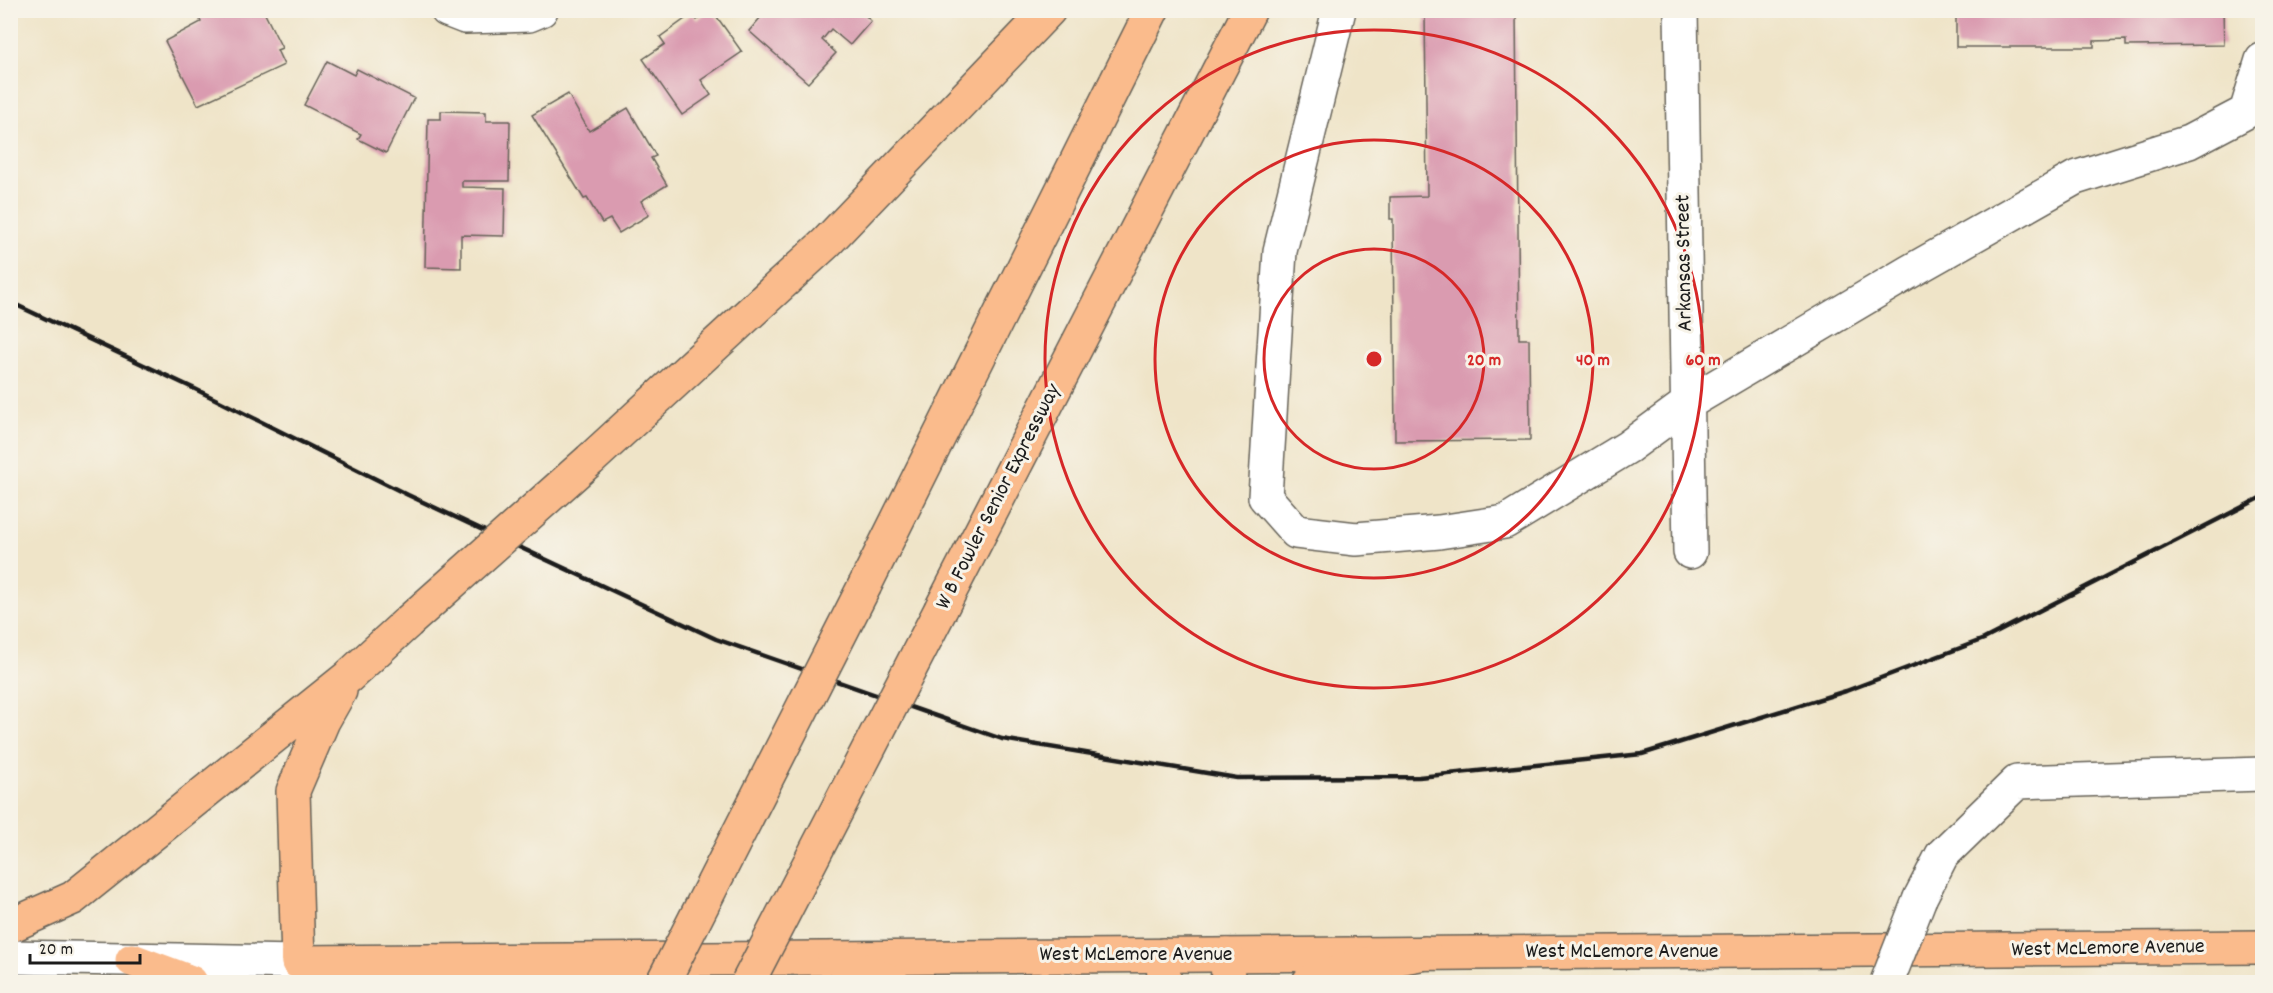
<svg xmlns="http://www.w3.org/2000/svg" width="2273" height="993" font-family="Dekko,sans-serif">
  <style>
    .building { fill: #da9bb0 }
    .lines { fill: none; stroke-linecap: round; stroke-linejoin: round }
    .minor-casing { stroke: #666258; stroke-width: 36 }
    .major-casing { stroke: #666258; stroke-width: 36 }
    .highway-casing { stroke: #666258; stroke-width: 36 }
    .minor { stroke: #fff; stroke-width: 33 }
    .major { stroke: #fabb8c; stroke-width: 33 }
    .highway { stroke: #fabb8c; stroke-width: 33 }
    .rail { stroke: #1c1c1c; stroke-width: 4.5 }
    .minor-bridge-casing { stroke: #666258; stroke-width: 36; stroke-linecap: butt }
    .highway-bridge-casing { stroke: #666258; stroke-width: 36; stroke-linecap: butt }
    .minor-bridge { stroke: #fff; stroke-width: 33 }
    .highway-bridge { stroke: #fabb8c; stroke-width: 33 }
    .ring { fill: none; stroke: #d62828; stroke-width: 3 }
    .labels { text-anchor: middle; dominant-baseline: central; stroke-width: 6; stroke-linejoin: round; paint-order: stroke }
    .street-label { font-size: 22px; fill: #1c1c1c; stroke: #f7f3e8 }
    .centre { fill: #d62828; stroke: #f7f3e8; stroke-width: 3 }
    .ring-label { font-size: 18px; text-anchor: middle; font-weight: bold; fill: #d62828; stroke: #f7f3e8; stroke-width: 6; stroke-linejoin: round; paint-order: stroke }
  </style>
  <rect width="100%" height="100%" fill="#f7f3e8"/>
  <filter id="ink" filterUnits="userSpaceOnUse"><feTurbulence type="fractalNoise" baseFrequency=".0167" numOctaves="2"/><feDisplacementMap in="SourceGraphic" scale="12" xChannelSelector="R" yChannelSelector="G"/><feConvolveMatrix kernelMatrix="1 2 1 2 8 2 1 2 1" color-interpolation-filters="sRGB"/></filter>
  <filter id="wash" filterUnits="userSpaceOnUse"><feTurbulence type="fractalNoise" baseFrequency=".008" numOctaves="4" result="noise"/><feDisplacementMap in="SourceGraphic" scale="24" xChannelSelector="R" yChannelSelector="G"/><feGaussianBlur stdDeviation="1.35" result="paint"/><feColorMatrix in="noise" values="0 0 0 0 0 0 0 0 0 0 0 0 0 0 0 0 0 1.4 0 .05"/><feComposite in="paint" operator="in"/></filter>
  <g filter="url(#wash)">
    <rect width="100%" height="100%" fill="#efe4c8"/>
    <g id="blocks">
      <!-- building -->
      <path class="building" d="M195 10H263L282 48 277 50 284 65 198 105 165 41 201 22Z
        M710 10H712L742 52 701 80 711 95 682 115 643 59 665 44 660 37 692 14 697 20Z
        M767 10H860L871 21 850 45 831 29 822 40 836 53 808 83 749 31Z
        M1425 10H1516L1519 339H1529L1530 440 1395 441 1393 219H1390V197L1427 196Z
        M1956 10H2223L2224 45 2126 46V40L2094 41V47H1956Z
        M327 61 354 75 357 69 414 98 386 153 358 139 361 134 304 105Z
        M568 94 589 131 628 108 656 156 651 158 667 185 641 201 649 215 619 233 610 219 602 223 587 198 584 199 532 115Z
        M441 111 486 112V121H510L509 181H462V187L505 188 504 236 461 235V268L425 267 428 119H441Z"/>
    </g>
  </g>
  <g filter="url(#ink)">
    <use href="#blocks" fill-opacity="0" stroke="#666258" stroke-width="1.5"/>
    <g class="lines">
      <!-- minor casing -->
      <g class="minor-casing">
        <path id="minor" d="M447 10 465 17 529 15 541 10
          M1339 10 1280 251 1265 497 1296 532 1356 539 1439 532 1505 522 1628 447 1688 403 1909 272 2075 178 2189 142 2246 112 2262 60
          M1681 10 1690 552
          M1920 898 1942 855 2017 782 2262 774
          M10 957 298 962"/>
      </g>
      <!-- major casing -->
      <g class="major-casing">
        <path id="major" d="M298 962 2262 947"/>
      </g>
      <!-- highway casing -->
      <g class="highway-casing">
        <path id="highway" d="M590 460 826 243 1049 10
          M865 585 1152 10
          M941 609 1250 10
          M10 926 73 898 348 677 408 622
          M1163 955 1164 982
          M1227 955 1228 982
          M834 958 892 982
          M132 960 191 982
          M298 962 293 791 323 721 340 691
          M433 982V961
          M1309 982 1361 965 1425 953"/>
      </g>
      <!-- minor -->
      <use href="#minor" class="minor"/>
      <!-- major -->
      <use href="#major" class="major"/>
      <!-- highway -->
      <use href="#highway" class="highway"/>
      <!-- rail -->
      <path class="rail" d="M10 302 195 389 408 495 716 639 1002 739 1237 778 1419 777 1642 754 1846 691 1984 639 2262 497"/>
      <!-- minor-bridge casing -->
      <g class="minor-bridge-casing">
        <path id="minor-bridge" d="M1887 982 1920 898"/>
      </g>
      <!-- highway-bridge casing -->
      <g class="highway-bridge-casing">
        <path id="highway-bridge" d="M408 622 590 460
          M663 982 865 585
          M748 982 941 609"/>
      </g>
      <!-- minor-bridge -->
      <use href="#minor-bridge" class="minor-bridge"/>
      <!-- highway-bridge -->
      <use href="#highway-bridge" class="highway-bridge"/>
    </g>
  </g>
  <!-- distance rings -->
  <g class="ring">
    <circle cx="1374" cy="359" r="110"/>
    <circle cx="1374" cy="359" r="219"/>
    <circle cx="1374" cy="359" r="329"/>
  </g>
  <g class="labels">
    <!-- street labels -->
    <g class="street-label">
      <text transform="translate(1685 263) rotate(-91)">Arkansas Street</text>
      <text transform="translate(999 497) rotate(-63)">W B Fowler Senior Expressway</text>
      <text transform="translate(2108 949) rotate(-1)">West McLemore Avenue</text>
      <text x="1622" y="952">West McLemore Avenue</text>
      <text x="1136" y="955">West McLemore Avenue</text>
    </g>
  </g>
  <circle cx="1374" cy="359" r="9" class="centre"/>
  <g class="ring-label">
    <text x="1484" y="365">20 m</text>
    <text x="1593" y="365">40 m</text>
    <text x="1703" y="365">60 m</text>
  </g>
  <!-- margin -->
  <rect width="2273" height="993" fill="none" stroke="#f7f3e8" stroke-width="36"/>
  <!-- scale -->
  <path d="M30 954v9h110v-9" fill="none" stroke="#1c1c1c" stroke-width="3"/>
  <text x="39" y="954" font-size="18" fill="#1c1c1c" stroke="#f7f3e8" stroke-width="4.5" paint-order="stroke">20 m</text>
</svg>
